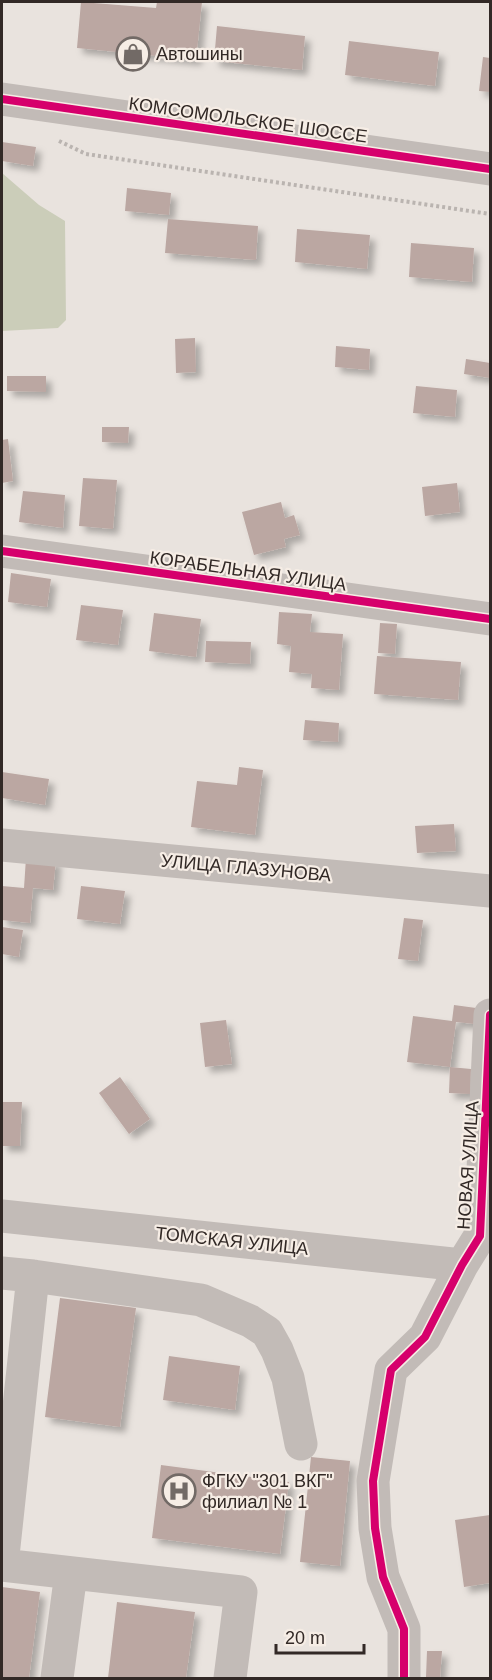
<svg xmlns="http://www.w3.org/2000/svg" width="492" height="1680" font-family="Arial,sans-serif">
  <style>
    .green { fill: #cbcdb9 }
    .building { fill: #bba7a2; filter: url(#shadow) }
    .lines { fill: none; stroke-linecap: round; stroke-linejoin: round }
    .path { stroke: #bab4b0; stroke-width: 4; stroke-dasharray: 3 3; stroke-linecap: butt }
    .minor { stroke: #c2bbb7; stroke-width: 33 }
    .cycleway-casing { stroke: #f6ede5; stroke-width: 11 }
    .cycleway { stroke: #d6006c; stroke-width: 8 }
    .labels { text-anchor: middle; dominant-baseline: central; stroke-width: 4.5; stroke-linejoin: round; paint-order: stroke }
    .poi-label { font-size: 18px; fill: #322926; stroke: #f6ede5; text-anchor: start }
    .street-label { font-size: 18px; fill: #322926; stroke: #f6ede5 }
  </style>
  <defs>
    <filter id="shadow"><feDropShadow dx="5.5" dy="5.5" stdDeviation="3" flood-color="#0004"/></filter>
  </defs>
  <rect width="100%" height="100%" fill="#e9e3de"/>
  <!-- green -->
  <path class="green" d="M2 173 39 205 65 221 66 320 58 328 2 331Z"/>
  <!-- building -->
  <path class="building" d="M81 2 156 8 157 2H202L196 60 77 48Z
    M217 26 305 36 302 70 214 61Z
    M349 41 439 52 435 86 345 75Z
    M483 57 490 58V92L479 91Z
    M2 142 36 147 33 166 2 161Z
    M127 188 171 193 169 215 125 211Z
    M168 219 258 226 256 260 165 253Z
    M297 229 370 235 367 269 295 262Z
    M411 243 474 248 472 282 409 277Z
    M195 338 196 372 176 373 175 339Z
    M336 346 370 349 369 370 335 367Z
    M466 359 490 363V378L464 374Z
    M7 376H46V392L7 391Z
    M416 386 457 390 455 417 413 413Z
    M102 427H129L128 443 102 442Z
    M8 439 13 481 2 483V440Z
    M83 478 117 480 113 529 79 526Z
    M457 483 460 512 425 516 422 487Z
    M23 491 65 495 63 528 19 522Z
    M281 502 285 518 294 515 300 535 284 539 286 547 254 555 242 512Z
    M11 573 51 579 47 607 8 602Z
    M81 605 123 610 118 645 76 640Z
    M279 612 312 614 310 632 343 634 339 690 311 688 312 674 289 672 291 646 277 644Z
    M154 613 201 619 196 657 149 651Z
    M380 623 397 624 395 654 378 653Z
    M206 641 251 642 250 664 205 662Z
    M377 656 461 662 458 700 374 694Z
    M305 720 339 723 338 742 303 740Z
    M239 767 263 770 255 835 191 827 197 781 237 785Z
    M2 772 49 779 45 805 2 798Z
    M454 824 456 851 417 853 415 826Z
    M26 858 56 860 53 890 33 888 30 923 2 920V886L24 888Z
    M81 886 125 891 120 924 77 919Z
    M404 918 423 920 418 961 398 959Z
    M2 927 23 930 19 957 2 954Z
    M454 1005 476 1008 475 1024 456 1022 450 1067 407 1062 413 1016 452 1021Z
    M226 1020 232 1064 205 1067 200 1023Z
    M450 1067 471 1069 470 1094 449 1093Z
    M120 1077 150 1119 129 1134 99 1093Z
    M2 1102H22L20 1146H2Z
    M60 1298 136 1308 120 1427 45 1417Z
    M169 1356 240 1366 235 1410 163 1400Z
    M311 1457 350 1461 340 1566 300 1562Z
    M161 1465 289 1482 280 1554 152 1538Z
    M490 1515V1583L464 1587 455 1520Z
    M2 1587 40 1592 29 1678H2Z
    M117 1602 195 1612 186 1678H108Z
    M427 1651H442L440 1678 426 1677Z"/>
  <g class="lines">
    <!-- path -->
    <path class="path" d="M59 141 86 154 490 214"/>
    <!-- minor -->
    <path class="minor" d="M2 99 490 169
      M2 551 490 619
      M2 845 490 891
      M2 1216 462 1265
      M2 1273 33 1276
      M2 1565 33 1276 201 1300 250 1321 267 1332 277 1350 288 1378 301 1444
      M2 1565 241 1592 230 1678
      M57 1678 71 1573
      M404 1678V1629L383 1577 375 1528 373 1481 391 1370 425 1337 462 1265 480 1236 490 1015"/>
    <!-- cycleway casing -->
    <g class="cycleway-casing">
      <path id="cycleway" d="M2 99 490 169
        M2 551 490 619
        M404 1678V1629L383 1577 375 1528 373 1481 391 1370 425 1337 462 1265 480 1236 490 1015"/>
    </g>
    <!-- cycleway -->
    <use href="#cycleway" class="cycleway"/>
  </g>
  <!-- icons -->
  <defs>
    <g id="shop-ring" transform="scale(1.725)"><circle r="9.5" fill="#f6ede5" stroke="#726a66" stroke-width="1.5"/><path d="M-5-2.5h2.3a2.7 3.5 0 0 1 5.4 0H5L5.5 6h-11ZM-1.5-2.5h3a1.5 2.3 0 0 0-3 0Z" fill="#726a66"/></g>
    <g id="hospital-ring" transform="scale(1.725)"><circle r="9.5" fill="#f6ede5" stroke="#726a66" stroke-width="1.5"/><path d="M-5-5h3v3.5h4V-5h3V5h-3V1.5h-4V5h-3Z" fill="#726a66"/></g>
  </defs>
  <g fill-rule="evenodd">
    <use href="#shop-ring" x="133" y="54"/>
    <use href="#hospital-ring" x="179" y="1491"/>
  </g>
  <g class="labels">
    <!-- poi labels -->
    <g class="poi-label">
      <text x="156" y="54">Автошины</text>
      <text x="202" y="1481">ФГКУ "301 ВКГ"<tspan x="202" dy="21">филиал № 1</tspan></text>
    </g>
    <!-- street labels -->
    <g class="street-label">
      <text transform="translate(248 120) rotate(8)">КОМСОМОЛЬСКОЕ ШОССЕ</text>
      <text transform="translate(248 571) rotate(8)">КОРАБЕЛЬНАЯ УЛИЦА</text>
      <text transform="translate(246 868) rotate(5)">УЛИЦА ГЛАЗУНОВА</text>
      <text transform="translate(468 1165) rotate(-86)">НОВАЯ УЛИЦА</text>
      <text transform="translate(232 1241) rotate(6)">ТОМСКАЯ УЛИЦА</text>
    </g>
  </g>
  <!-- border -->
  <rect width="492" height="1680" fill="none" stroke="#322926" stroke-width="6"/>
  <!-- scale -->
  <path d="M276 1644v9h88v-9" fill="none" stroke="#322926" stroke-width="3"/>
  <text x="285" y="1644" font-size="18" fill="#322926" stroke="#f6ede5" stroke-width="4.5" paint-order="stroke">20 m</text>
</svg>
